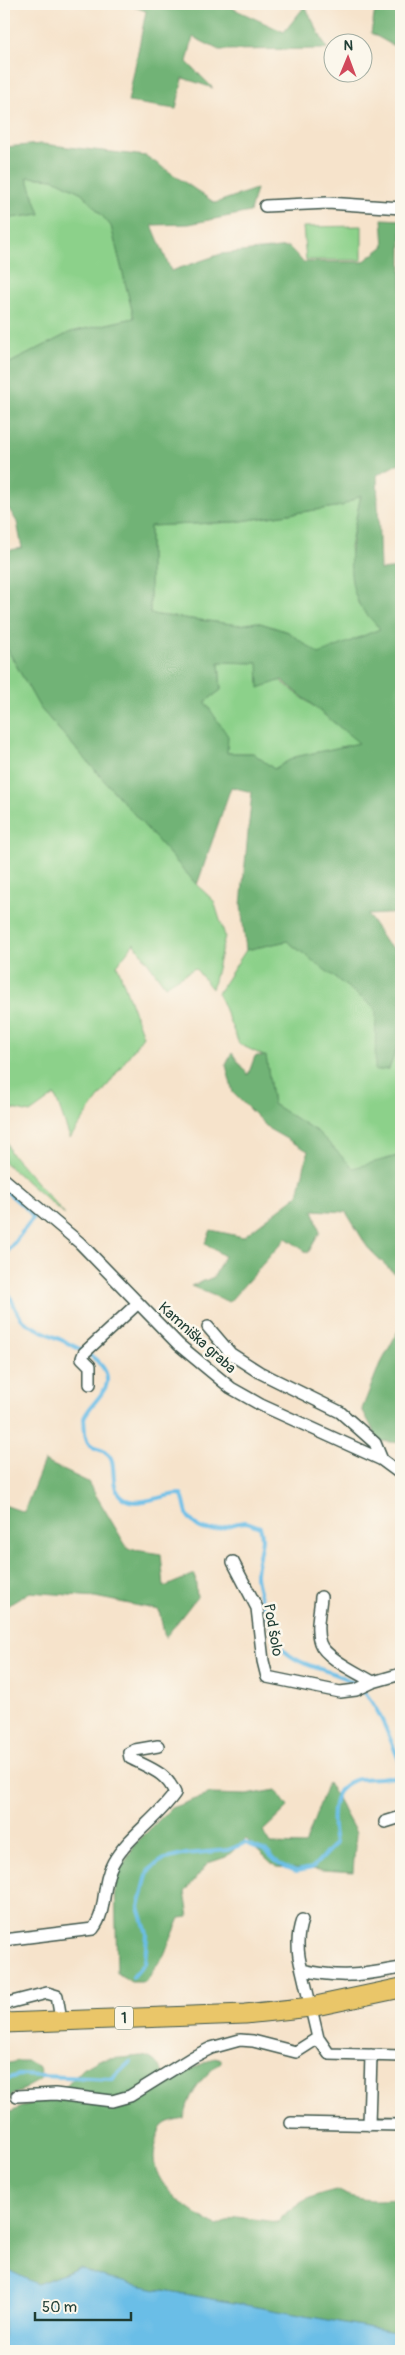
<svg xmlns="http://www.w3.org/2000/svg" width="405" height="2355" font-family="Pangolin,sans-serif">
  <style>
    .green { fill: #8cd18a; stroke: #56875f }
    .forest { fill: #71b376; stroke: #487855; fill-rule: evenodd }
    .water { fill: #6bbee7; stroke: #457e8e }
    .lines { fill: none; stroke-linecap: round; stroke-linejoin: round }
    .stream { stroke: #6bbee7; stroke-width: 4 }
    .minor-casing { stroke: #3f564b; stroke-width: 14 }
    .primary-casing { stroke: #3f564b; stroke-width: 21 }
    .minor { stroke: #fff; stroke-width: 11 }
    .primary { stroke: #eac669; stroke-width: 19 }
    .labels { text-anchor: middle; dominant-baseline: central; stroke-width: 5; stroke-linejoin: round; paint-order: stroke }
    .shield { fill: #fbf7ec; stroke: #61756b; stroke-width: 1 }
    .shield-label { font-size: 14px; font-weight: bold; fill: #1f3d34 }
    .street-label { font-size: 15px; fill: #1f3d34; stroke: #fbf7ec }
  </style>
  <rect width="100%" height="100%" fill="#fbf7ec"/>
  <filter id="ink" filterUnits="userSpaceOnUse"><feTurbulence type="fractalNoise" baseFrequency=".02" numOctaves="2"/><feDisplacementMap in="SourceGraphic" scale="10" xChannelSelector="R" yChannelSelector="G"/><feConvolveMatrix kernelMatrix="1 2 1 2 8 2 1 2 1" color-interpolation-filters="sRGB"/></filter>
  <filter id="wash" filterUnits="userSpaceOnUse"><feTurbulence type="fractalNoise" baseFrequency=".0096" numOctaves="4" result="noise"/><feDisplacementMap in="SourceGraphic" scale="20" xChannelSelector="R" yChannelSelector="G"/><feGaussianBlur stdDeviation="1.12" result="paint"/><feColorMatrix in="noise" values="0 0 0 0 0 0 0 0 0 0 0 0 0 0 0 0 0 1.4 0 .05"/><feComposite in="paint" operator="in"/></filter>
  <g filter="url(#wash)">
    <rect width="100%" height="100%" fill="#f6e3cb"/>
    <!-- green -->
    <path class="green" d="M27 177 54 179 82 193 111 226 134 318 71 332 4 366V219L40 214Z
      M362 226V260H306L303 227Z
      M361 494 350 547 358 603 380 629 319 655 288 632 257 622 240 625 150 614V526L235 522 342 506Z
      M4 636 6 647 40 708 197 885 214 901 225 936 212 989 195 968 165 986 134 943 117 965 143 1036 70 1138 55 1095 30 1113 4 1107Z
      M219 662 258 663 360 743 295 757 274 769 253 753H227L205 702 221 690Z
      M287 941 377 1009 389 1069 401 1036V1155L353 1169 319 1133 273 1104 266 1057 239 1044 218 993 246 950Z
      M4 1134 10 1152 65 1215 4 1162Z"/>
    <!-- forest -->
    <path class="forest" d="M126 4H230L234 9 284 32 305 6 327 49 219 50 193 37 187 62 213 88 183 78 176 109 128 102 146 11Z
      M376 4H401V50L371 33Z
      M42 144 146 156 215 203 256 189 250 212 189 224 152 225 171 271 221 254 289 247 303 262H363L384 246 382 219 401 220V462L377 475 380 570 401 568V913L368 915 386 943 401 954V1036L389 1069 375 1071 376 1009 287 941 246 950 241 905 252 792 231 787 197 885 40 708 6 647 4 636V551L22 548 17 522 4 501V366L71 332 134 318 111 226 82 193 54 179 27 177 40 214 4 219V147ZM361 495C354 530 343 568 358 602 362 612 374 621 380 629L319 654 288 632 257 622 240 625 150 614V526L235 522 342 506ZM219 662 258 663 259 688 282 680 359 743 295 757 274 769 253 753H227L228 736 205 702 221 690Z
      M232 1053 248 1075 255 1056H266L273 1104 319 1133 353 1168 401 1155V1280L368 1248 346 1212 313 1210 320 1232 308 1253 286 1238 229 1302 191 1286 214 1277 224 1256 205 1243 211 1230 243 1237 298 1195 308 1151 269 1129 233 1093 226 1065Z
      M401 1325V1443L379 1441 362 1409 377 1371Z
      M44 1461 88 1482 128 1549 161 1554 164 1587 195 1574 197 1597 165 1638 159 1610 95 1597 30 1592 4 1608V1505L24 1512Z
      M328 1782 356 1833 353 1872 276 1867 246 1839 226 1857 208 1863 185 1892 189 1917 180 1918 164 1955 145 1982H131L117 1973 115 1880 136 1843 171 1808 210 1794 247 1795 276 1790 288 1807 263 1831 271 1844 305 1845Z
      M141 2056C156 2057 161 2069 168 2081L216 2057 221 2059V2062C199 2080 190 2092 184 2118 165 2122 159 2123 156 2144 155 2149 154 2154 154 2159 156 2190 193 2213 217 2226L236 2217 277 2222C298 2202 309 2196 337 2190 361 2203 375 2200 401 2199V2330L394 2332 157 2289 105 2278 79 2268 37 2284 4 2268V2115L36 2101 54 2099 83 2069 99 2060Z
      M18 2061H27L39 2067 42 2079 4 2100V2064Z"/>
    <!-- water -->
    <path class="water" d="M4 2268 37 2284 79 2268 105 2278 157 2289 394 2332 401 2334V2351H4Z"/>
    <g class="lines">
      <!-- stream -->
      <path class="stream" d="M4 1189 29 1211 33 1218 4 1256
        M4 1285C12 1295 14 1313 24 1321 45 1337 117 1354 106 1386 101 1398 89 1406 84 1418 85 1425 84 1435 87 1441 92 1452 106 1447 111 1458 115 1467 112 1479 116 1489 127 1515 162 1493 181 1494 186 1502 184 1512 190 1519 208 1542 225 1523 245 1522 249 1522 256 1526 260 1527 266 1542 256 1558 256 1575 256 1588 274 1639 283 1649 297 1667 335 1670 354 1683 377 1698 390 1740 401 1765
        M133 1977 145 1963 147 1934 139 1907 148 1871 162 1860 186 1854 228 1850 245 1843 266 1851 279 1864 296 1871 312 1868 335 1844C331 1821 328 1784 359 1779 366 1778 378 1779 387 1777 392 1777 397 1779 401 1776
        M4 2080 19 2075 112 2079 130 2062"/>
    </g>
  </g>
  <g filter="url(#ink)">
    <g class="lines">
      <!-- minor casing -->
      <g class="minor-casing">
        <path id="minor" d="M265 206 328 203 401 208
          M4 1179 80 1243 179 1345 231 1388 261 1405 382 1460 401 1474
          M208 1327 231 1354 259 1372 340 1412 375 1443 382 1460
          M90 1384V1366L82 1358 84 1353 137 1304
          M233 1562 257 1608 263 1661 267 1677 340 1692 356 1690 373 1682 401 1674
          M321 1597C320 1611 315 1629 320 1643 325 1658 360 1674 373 1682
          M385 1822 401 1817
          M302 1920C296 1937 297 1953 302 1970
          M4 1940 93 1929C108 1910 101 1884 113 1863 128 1836 157 1819 175 1793 166 1772 149 1768 130 1758L129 1753 135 1750 158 1746
          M401 1968C361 1975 343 1979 302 1970L318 2038 329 2054 401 2056
          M4 2004 47 1993 57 1996 61 2019
          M17 2096 55 2094 112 2101 130 2096 193 2057 211 2048 240 2040 253 2041 296 2052 318 2038
          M291 2123 401 2125
          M369 2125 371 2055"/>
      </g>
      <!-- primary casing -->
      <g class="primary-casing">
        <path id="primary" d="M4 2023 245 2014 311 2007 401 1988"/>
      </g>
      <!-- minor -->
      <use href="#minor" class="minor"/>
      <!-- primary -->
      <use href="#primary" class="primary"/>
    </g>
  </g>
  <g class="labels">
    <!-- shield labels -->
    <rect class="shield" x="115" y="2006.5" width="18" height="23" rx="4"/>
    <g class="shield-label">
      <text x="124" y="2018">1</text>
    </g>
    <!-- street labels -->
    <g class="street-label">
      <text transform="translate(197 1338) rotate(42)">Kamniška graba</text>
      <text transform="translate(273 1630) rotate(80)">Pod šolo</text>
    </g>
  </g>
  <!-- margin -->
  <rect width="405" height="2355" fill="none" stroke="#fbf7ec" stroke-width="20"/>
  <!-- north arrow -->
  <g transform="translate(348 58) rotate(1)"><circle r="24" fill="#fbf7ec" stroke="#a3ada2"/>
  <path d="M0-4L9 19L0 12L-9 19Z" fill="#d1495b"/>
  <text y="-8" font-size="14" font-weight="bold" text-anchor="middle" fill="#1f3d34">N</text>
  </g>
  <!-- scale -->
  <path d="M35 2312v8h96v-8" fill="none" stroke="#1f3d34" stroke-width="2.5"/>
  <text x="42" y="2312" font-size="15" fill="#1f3d34" stroke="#fbf7ec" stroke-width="4" paint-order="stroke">50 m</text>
</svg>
